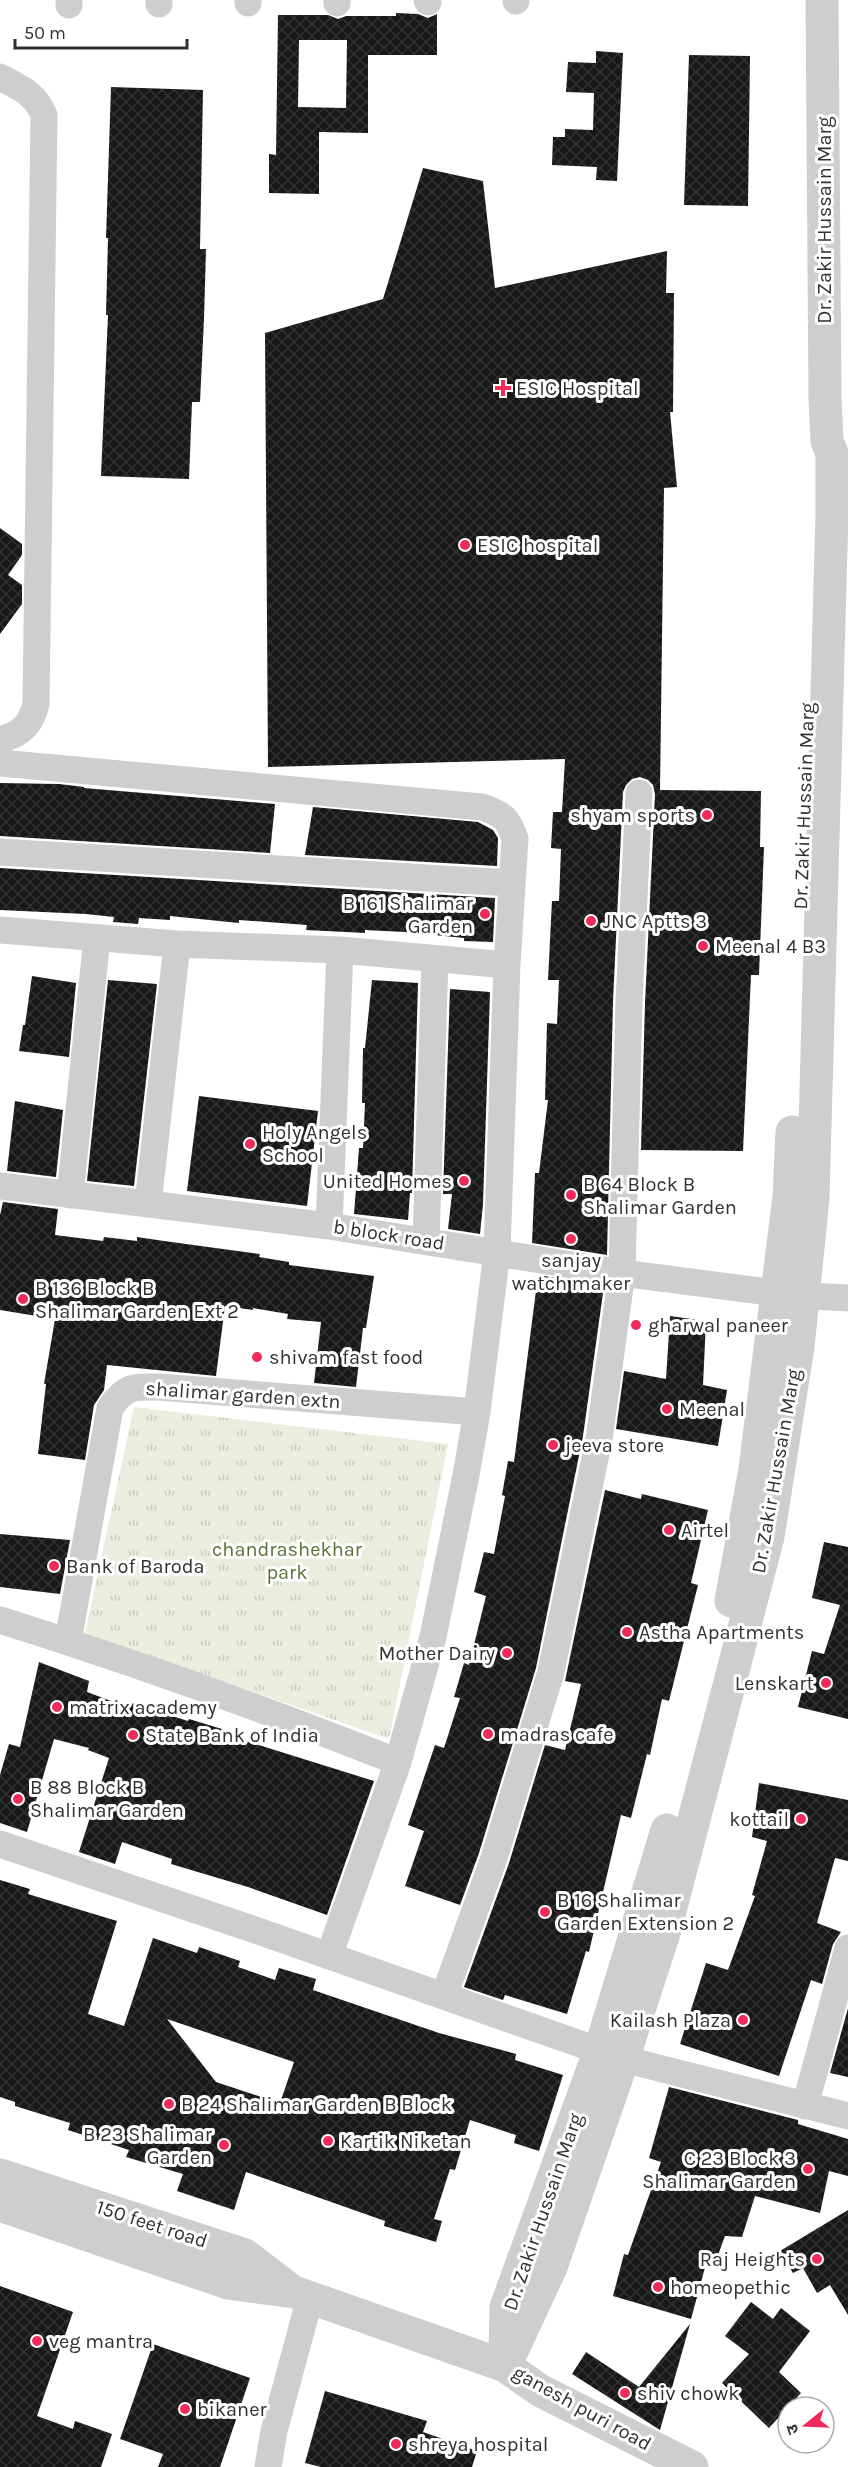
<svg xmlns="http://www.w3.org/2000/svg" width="848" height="2467" font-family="Karla,'Noto Sans Devanagari',sans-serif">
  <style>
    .park { fill: url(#park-tufts) }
    .building { fill: url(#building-cross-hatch); fill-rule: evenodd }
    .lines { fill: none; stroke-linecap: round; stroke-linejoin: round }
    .minor { stroke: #cecece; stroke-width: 27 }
    .tertiary { stroke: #cecece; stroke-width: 33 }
    .poi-dot { fill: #f02b59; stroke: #fff; stroke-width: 2 }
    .labels { text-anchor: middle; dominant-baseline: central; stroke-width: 6; stroke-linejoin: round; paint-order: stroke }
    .street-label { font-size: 20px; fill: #313131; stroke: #fff }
    .poi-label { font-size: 20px; fill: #313131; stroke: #fff; text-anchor: start }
    .park-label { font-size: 20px; fill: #5c703b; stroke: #fff }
  </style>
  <defs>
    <pattern id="park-tufts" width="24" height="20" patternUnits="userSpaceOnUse" patternTransform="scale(1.5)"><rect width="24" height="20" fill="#eaeedf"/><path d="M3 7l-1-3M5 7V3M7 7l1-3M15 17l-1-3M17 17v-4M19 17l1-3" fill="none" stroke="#c9cdc0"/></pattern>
    <pattern id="building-cross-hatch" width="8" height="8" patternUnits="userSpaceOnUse" patternTransform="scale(1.5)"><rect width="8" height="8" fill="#181818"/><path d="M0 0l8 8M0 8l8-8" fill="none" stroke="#313131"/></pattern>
  </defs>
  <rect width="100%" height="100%" fill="#fff"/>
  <!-- park -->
  <path class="park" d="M134 1407 448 1444 389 1739 85 1633Z"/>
  <!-- building -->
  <path class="building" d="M396 13 418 14 428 18 437 14V55H368V133L319 132V194L269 193V154L276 155 278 15H328L338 19 346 16H396ZM299 40H347L346 108 298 107Z
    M596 51 623 53 617 181 596 180 597 167 552 165 553 137H565V129L593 130 594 93 566 92 568 62 596 63Z
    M689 55 750 56 748 206 684 205Z
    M111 87 203 90 200 249H206L204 319 200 402H192L189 479 101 476 108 315H106L108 238H106Z
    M423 168 483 181 495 288 667 251 666 293H674L673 412H670L677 487 664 488 660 790 761 791 760 847H764L759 975H751L743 1151 641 1150 645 1003 655 794 653 785 648 780 640 777 632 779 626 785 623 792 613 1001 607 1255 532 1243 535 1173H539L548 1100H545L547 1023 557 1024 559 980H548L552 901H559L561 849 551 848 553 812H562L565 759 268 767 265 333 383 299Z
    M0 528 22 544V555L8 575 22 585V604L0 634Z
    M0 783 59 784 84 787V788L275 804 270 853 0 836Z
    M313 807 478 822 493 830 498 838 497 866 305 855Z
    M0 868 495 898 493 942 464 941V938L405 932 365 930V933L306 930 307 925 239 920V923L170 916V920L139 918 138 924 113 922 114 917 86 914 0 910Z
    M32 976 76 983 69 1057 19 1051 23 1025H25Z
    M108 980 157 984 134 1186 87 1181Z
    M372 980 418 983 412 1193H410L408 1220 354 1214 359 1148H363L365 1103H362L363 1048H365Z
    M450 989 490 992 483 1204 480 1234 448 1229 452 1194H443Z
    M199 1096 318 1111 307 1206 187 1191Z
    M15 1101 63 1110 56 1177 7 1171Z
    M3 1202 58 1209 55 1235 103 1241 104 1237 137 1241V1237L164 1241 260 1254 259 1257 289 1262V1265L374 1276 366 1328H363L356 1387 314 1383 321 1322 287 1319 288 1314 253 1308V1310L225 1306 216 1376 107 1365 104 1390 94 1405 85 1460 38 1454 46 1384H44L55 1319 0 1310V1215Z
    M538 1275 604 1286 583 1436 536 1668 479 1853 460 1905 405 1886 424 1831 408 1825 435 1745 444 1748 460 1698 454 1697 464 1663 469 1665 486 1596 474 1592 484 1552 494 1554 505 1496 502 1495 508 1461 514 1462Z
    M670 1316 706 1321 703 1385 727 1390 718 1446 616 1429 624 1371 666 1379Z
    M605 1490 641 1499 642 1494 708 1510 691 1583 698 1585 669 1701 662 1699 650 1755 647 1754 631 1818 621 1815 589 1952 586 1951 567 2014 505 1995 503 2000 464 1987 509 1863 545 1745 565 1750 581 1684 565 1681Z
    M0 1534 70 1540 60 1594 0 1587Z
    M824 1542 848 1547V1719L798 1707 812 1651 824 1654 840 1605 812 1598Z
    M39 1662 89 1681 87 1692 127 1707 128 1702 188 1721 189 1719 222 1729 220 1733 374 1781 327 1915 248 1887 171 1864 172 1859 122 1842 115 1864 79 1852 109 1758 88 1750 89 1748 54 1739 27 1832 0 1823V1775L9 1744 20 1747Z
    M759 1783 848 1800V1861L835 1858 817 1923 841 1932 833 1944 822 1984 811 1980 779 2076 680 2044 706 1963 728 1970 755 1896 752 1895 767 1841 752 1837Z
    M0 1880 30 1889 28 1894 117 1921 88 2014 124 2026 153 1938 197 1953 199 1947 240 1961 238 1967 275 1980 279 1968 316 1979 313 1990 439 2033 516 2054 515 2060 563 2075 539 2151 514 2143 516 2135 470 2120 455 2170 450 2169 434 2219 442 2221 436 2242 384 2226 385 2221 246 2172 234 2210 177 2191 183 2174 126 2157 129 2150 68 2130 70 2123 15 2106V2102L0 2097ZM167 2019 294 2062 280 2103 216 2082Z
    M848 2008V2077L830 2073Z
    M669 2087 798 2120V2124L848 2139V2176L829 2171 820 2213 755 2196 742 2237 725 2236 714 2266 706 2264 691 2319 613 2296 624 2254 628 2255 661 2162 649 2158Z
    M848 2210V2315L830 2285 817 2293 803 2268 793 2273 780 2251Z
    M0 2286 73 2312 37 2416 73 2429 75 2421 112 2434 101 2467H0Z
    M751 2302 773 2319 781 2308 810 2331 779 2372 801 2393 769 2428 722 2383 749 2354 725 2336Z
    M690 2324 660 2430 572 2374 586 2352 639 2387Z
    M153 2344 250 2378 220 2467H158L163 2454 120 2439Z
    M325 2391 427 2421 423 2432 477 2451 472 2467H321L305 2463Z"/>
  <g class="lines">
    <!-- minor -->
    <path class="minor" d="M69 0V5
      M159 0V4
      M248 0V3
      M337 0V3
      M427 0 428 2
      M516 1V0
      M0 77C20 88 35 93 44 115L36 704C31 725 21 734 0 740
      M0 763 482 807C504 815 508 818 515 839L507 965 497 1252 477 1412 466 1475 433 1637 398 1762 329 1956
      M0 852 511 883
      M0 930 177 944 340 950 507 965
      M0 1186 329 1226 622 1273 791 1295 848 1298
      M70 1195 97 938
      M148 1204 177 944
      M329 1226 340 950
      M426 1241 435 959
      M0 1620C134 1662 267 1710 398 1762
      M68 1641 110 1408C126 1385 133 1387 159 1387L477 1412
      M0 1844 261 1932 623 2059 848 2116
      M444 1996 494 1858 551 1672 599 1439 622 1273 629 1002 639 793
      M805 2106 848 1948
      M268 2467 274 2431 310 2298"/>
    <!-- tertiary -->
    <path class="tertiary" d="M731 1601 755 1469 789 1197 792 1132
      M0 2175 245 2255 292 2291
      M0 2205 228 2283 294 2292 505 2366 541 2391 692 2467
      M505 2352 506 2307 600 2050 667 1830
      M505 2366 551 2267 623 2059 665 1930 768 1537 798 1347 813 1198 832 513V454L827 441 825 399 822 0"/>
  </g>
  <!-- markers -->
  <g class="poi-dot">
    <path d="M500 379h6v6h6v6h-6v6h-6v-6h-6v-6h6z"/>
    <circle cx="465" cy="545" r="6"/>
    <circle cx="707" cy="815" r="6"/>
    <circle cx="485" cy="914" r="6"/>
    <circle cx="591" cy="921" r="6"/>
    <circle cx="703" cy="946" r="6"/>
    <circle cx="250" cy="1144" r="6"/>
    <circle cx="464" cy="1181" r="6"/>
    <circle cx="571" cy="1195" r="6"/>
    <circle cx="571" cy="1239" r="6"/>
    <circle cx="23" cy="1299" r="6"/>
    <circle cx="636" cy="1325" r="6"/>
    <circle cx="257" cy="1357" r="6"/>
    <circle cx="667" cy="1409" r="6"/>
    <circle cx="553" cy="1445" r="6"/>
    <circle cx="669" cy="1530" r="6"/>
    <circle cx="54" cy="1566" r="6"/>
    <circle cx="627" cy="1632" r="6"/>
    <circle cx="507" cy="1653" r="6"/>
    <circle cx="826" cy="1683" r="6"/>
    <circle cx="57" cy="1707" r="6"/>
    <circle cx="488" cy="1734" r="6"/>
    <circle cx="133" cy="1735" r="6"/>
    <circle cx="18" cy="1799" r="6"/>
    <circle cx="801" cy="1819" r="6"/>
    <circle cx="545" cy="1912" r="6"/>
    <circle cx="743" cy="2020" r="6"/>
    <circle cx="169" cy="2104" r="6"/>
    <circle cx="328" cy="2141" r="6"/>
    <circle cx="224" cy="2145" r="6"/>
    <circle cx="808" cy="2169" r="6"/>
    <circle cx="817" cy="2259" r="6"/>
    <circle cx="658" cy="2287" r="6"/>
    <circle cx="37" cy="2341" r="6"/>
    <circle cx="625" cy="2393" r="6"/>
    <circle cx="185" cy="2409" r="6"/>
    <circle cx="396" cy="2444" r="6"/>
  </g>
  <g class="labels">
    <!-- street labels -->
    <g class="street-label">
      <text transform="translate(824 220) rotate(-90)">Dr. Zakir Hussain Marg</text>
      <text transform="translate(804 806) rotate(-88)">Dr. Zakir Hussain Marg</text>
      <text transform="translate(389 1235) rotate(9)">b block road</text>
      <text transform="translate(243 1395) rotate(4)">shalimar garden extn</text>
      <text transform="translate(776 1471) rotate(-80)">Dr. Zakir Hussain Marg</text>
      <text transform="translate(543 2212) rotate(-71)">Dr. Zakir Hussain Marg</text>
      <text transform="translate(152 2224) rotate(18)">150 feet road</text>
      <text transform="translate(582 2408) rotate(29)">ganesh puri road</text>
    </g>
    <!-- poi labels -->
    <g class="poi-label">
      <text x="516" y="388">ESIC Hospital</text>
      <text x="477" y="545">ESIC hospital</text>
      <text x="695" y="815" text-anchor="end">shyam sports</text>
      <text x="473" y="903" text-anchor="end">B 161 Shalimar<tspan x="473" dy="23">Garden</tspan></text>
      <text x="603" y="921">JNC Aptts 3</text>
      <text x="715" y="946">Meenal 4 B3</text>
      <text x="262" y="1132">Holy Angels<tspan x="262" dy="23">School</tspan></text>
      <text x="452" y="1181" text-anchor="end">United Homes</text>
      <text x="583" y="1184">B 64 Block B<tspan x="583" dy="23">Shalimar Garden</tspan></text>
      <text x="571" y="1260" text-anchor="middle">sanjay<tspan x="571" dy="23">watch maker</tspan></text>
      <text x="35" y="1288">B 136 Block B<tspan x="35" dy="23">Shalimar Garden Ext 2</tspan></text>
      <text x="648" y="1325">gharwal paneer</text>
      <text x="269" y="1357">shivam fast food</text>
      <text x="679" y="1409">Meenal</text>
      <text x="565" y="1445">jeeva store</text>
      <text x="681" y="1530">Airtel</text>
      <text x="66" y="1566">Bank of Baroda</text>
      <text x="639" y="1632">Astha Apartments</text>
      <text x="495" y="1653" text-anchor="end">Mother Dairy</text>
      <text x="814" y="1683" text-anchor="end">Lenskart</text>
      <text x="69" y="1707">matrix academy</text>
      <text x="500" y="1734">madras cafe</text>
      <text x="145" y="1735">State Bank of India</text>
      <text x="30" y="1787">B 88 Block B<tspan x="30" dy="23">Shalimar Garden</tspan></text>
      <text x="789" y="1819" text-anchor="end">kottail</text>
      <text x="557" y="1900">B 16 Shalimar<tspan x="557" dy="23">Garden Extension 2</tspan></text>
      <text x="731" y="2020" text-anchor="end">Kailash Plaza</text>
      <text x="181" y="2104">B 24 Shalimar Garden B Block</text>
      <text x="212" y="2134" text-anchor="end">B 23 Shalimar<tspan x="212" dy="23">Garden</tspan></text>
      <text x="340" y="2141">Kartik Niketan</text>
      <text x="796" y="2158" text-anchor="end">C 23 Block 3<tspan x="796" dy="23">Shalimar Garden</tspan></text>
      <text x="805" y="2259" text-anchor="end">Raj Heights</text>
      <text x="670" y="2287">homeopethic</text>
      <text x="49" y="2341">veg mantra</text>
      <text x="637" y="2393">shiv chowk</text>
      <text x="197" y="2409">bikaner</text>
      <text x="408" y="2444">shreya hospital</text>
    </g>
    <!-- park labels -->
    <g class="park-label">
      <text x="287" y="1549">chandrashekhar<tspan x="287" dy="23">park</tspan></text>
    </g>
  </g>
  <!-- north arrow -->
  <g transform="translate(806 2425) rotate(252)"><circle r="28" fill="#ffffff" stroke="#adadad" stroke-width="1.5"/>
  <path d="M0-4.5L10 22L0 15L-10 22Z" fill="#f02b59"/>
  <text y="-9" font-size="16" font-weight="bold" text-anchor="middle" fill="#313131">उ</text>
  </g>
  <!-- scale -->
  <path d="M15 39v9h172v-9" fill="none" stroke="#313131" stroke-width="3"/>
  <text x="24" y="39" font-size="18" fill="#313131" stroke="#ffffff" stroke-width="4.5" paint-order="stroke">50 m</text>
</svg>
